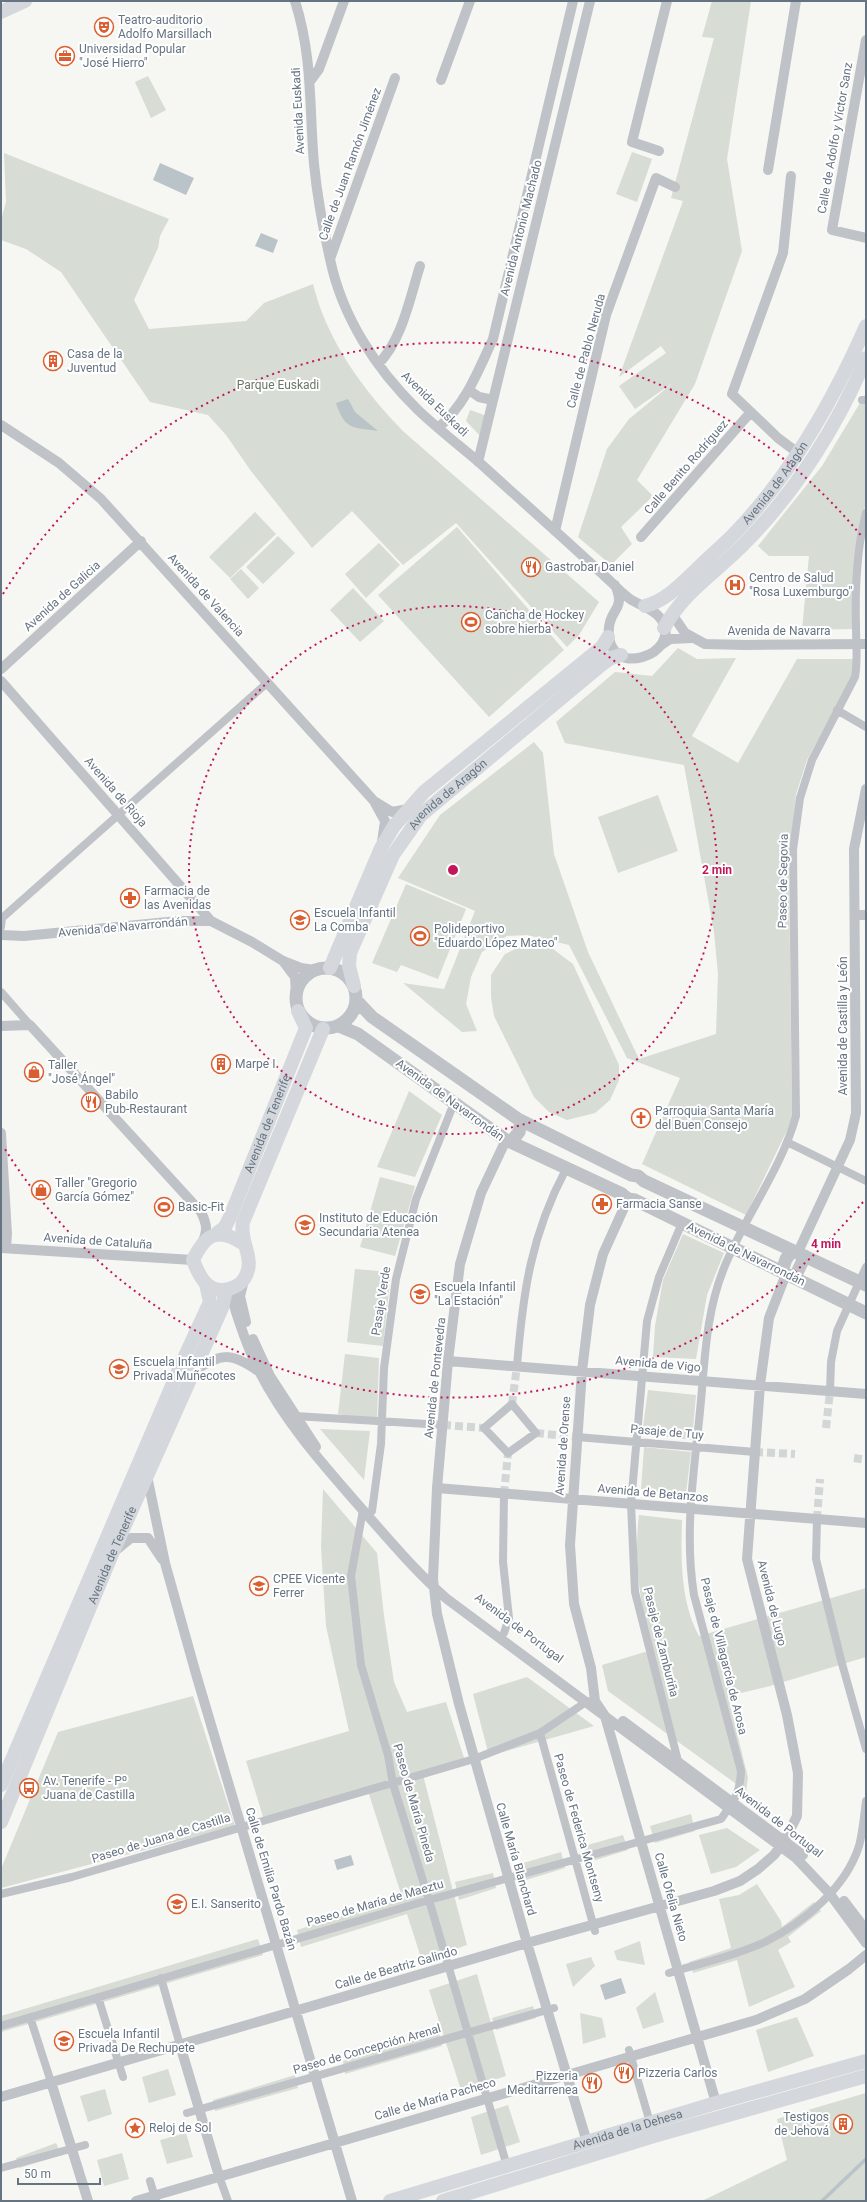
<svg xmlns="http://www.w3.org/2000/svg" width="867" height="2202" font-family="Roboto,sans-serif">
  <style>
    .green { fill: #d7dcd4 }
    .water { fill: #b9c3c8 }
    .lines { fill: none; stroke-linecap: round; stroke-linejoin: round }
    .stream { stroke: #b9c3c8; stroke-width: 3.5 }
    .pedestrian-tunnel { stroke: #d2d6d7; stroke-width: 8; stroke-dasharray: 8 4; stroke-linecap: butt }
    .pedestrian { stroke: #bfc2c6; stroke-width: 8 }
    .minor { stroke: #bfc2c6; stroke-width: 10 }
    .tertiary { stroke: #bfc2c6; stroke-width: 13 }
    .secondary { stroke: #d4d8dc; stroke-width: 14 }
    .ring { fill: none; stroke: #c2185b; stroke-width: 2; stroke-dasharray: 2 4 }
    .labels { text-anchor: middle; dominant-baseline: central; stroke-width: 4; stroke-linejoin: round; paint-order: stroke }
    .poi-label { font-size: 12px; fill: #667482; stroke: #fff; text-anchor: start }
    .street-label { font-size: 12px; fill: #667482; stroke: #fff }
    .park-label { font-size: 12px; fill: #687965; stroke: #fff }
    .centre { fill: #c2185b; stroke: #fff; stroke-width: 2 }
    .ring-label { font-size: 12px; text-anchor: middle; font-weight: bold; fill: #c2185b; stroke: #fff; stroke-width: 4; stroke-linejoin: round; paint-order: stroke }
  </style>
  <rect width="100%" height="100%" fill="#f6f6f3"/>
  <!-- green -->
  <path class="green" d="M712 1H751L727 159 742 251 695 384 637 480 653 496 621 527 632 544 611 565 578 537 607 449 629 419 674 382 635 409 619 386 666 353 661 346 619 377 683 201 671 198 714 38 702 37Z
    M148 76 166 110 151 118 135 82Z
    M632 152 652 159 637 202 616 194Z
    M4 153 169 219 160 236 158 248 134 300 149 329 246 321 264 303 313 284C327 341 363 390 404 432L599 602 579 635 567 647 456 523 403 565 352 511 312 548 251 471 226 435 208 415 150 402 61 272 26 249 1 240V220L6 202Z
    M866 393V503L859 530 853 629 802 630 809 556H769L758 546 822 466Z
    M470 410 487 416 482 438 466 421Z
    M255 512 276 534 230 578 209 557Z
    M457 527 564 650 489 717 378 595Z
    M278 536 295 553 263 584 246 567Z
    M379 543 400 565 366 598 345 574Z
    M241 569 259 588 248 599 230 579Z
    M353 588 384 621 360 642 330 610Z
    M678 648 697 659 736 658 692 736 738 763 797 659H854L852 677 807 760 796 794 789 870 792 1120 746 1215 642 1164 680 1078 627 1058 569 945 527 935 507 936 482 952 471 977 466 1004 477 1031 462 1032 403 983 444 989 475 911 398 878 440 815 534 742 543 753 554 854 588 952 639 1059 716 1034 718 974 714 932 684 765 565 743 556 722 615 672 652 676Z
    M658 795 678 851 618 873 598 817Z
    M406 884 466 909 438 979 401 965 397 972 372 963Z
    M522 946H549L573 964 619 1065V1080L610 1100 595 1113 567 1120 549 1112 534 1097 494 1016 491 997V975L505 954Z
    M409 1091 442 1115 415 1177 377 1167Z
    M380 1177 415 1186 395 1256 360 1247Z
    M683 1234 724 1253 707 1295 696 1359 653 1357 655 1326 663 1280Z
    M355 1269 391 1272 383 1346 347 1342Z
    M345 1354 379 1358 377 1421 338 1414Z
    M648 1390 696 1395 692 1440 642 1434Z
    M320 1429 370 1431 364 1480Z
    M644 1447 691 1452 686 1493 641 1489Z
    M323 1489 377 1553 384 1616 394 1682 407 1712 446 1702 465 1761 423 1775 467 1945 422 1961 407 1914 301 1947 297 1930 402 1897 368 1791 264 1820 246 1761 349 1731 326 1626 321 1547Z
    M639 1515 682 1520C681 1558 680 1601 699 1636L866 1588V1657L770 1686 728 1696 748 1778 746 1791 608 1691 602 1665 645 1652 654 1656C641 1609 633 1564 639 1515Z
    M527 1677 594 1726 489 1756 473 1694Z
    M193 1696 235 1826 1 1888V1869L58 1732Z
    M691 1814 695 1831 655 1843 650 1826Z
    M727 1828 760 1850 736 1867 711 1874 699 1835Z
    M623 1835 628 1850 589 1862 584 1846Z
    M561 1852 565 1868 523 1881 520 1864Z
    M493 1873 496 1888 459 1900 455 1882Z
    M757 1884 781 1921 782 1927 814 1902 821 1911 788 1937 791 1942 778 1950 795 1987 749 2007 737 1960 693 1973 689 1962 731 1948 719 1899 739 1895Z
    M258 1939 263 1955 1 2032V2016Z
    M640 1941 645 1965 617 1960 614 1951Z
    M591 1957 595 1966 573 1987 566 1964Z
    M477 1974 506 2076 461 2090 429 1990Z
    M655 1992 664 2022 643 2029 636 2008Z
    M533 2006 536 2018 496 2030 492 2018Z
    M580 2013 602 2018 606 2037 583 2044Z
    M797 2017 814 2056 768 2072 756 2030Z
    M439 2033 442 2046 345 2074 343 2061Z
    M168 2069 176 2095 149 2103 142 2077Z
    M295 2075 298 2088 215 2111 213 2100Z
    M105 2089 112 2114 88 2122 80 2096Z
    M866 2093V2201H702L787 2160 777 2119Z
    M508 2105 520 2142 481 2155 471 2117Z
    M186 2133 193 2157 167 2164 160 2140Z
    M56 2143 62 2155 19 2168 16 2158Z
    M122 2153 129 2179 104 2186 97 2160Z"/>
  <!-- water -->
  <path class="water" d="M160 163 194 178 186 195 153 180Z
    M261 233 278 240 273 253 255 246Z
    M348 399 355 412 378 431C352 427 345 430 336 403Z
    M351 1855 354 1865 337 1870 334 1860Z
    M621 1978 626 1993 605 2000 600 1985Z"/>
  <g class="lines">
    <!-- stream -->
    <path class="stream" d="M822 2201 866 2159"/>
    <!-- pedestrian-tunnel -->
    <path class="pedestrian-tunnel" d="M512 1404 517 1366
      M443 1425 484 1428
      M826 1428 830 1391
      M536 1433 577 1437
      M755 1452 795 1454
      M854 1458 866 1460
      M504 1494 508 1453
      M817 1519 820 1479"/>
    <!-- pedestrian -->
    <path class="pedestrian" d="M862 400H866
      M837 710 866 727
      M1 927 2 918 267 683
      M1 992 30 1025
      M787 1142 866 1181
      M517 1366C523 1292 531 1235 566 1169
      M830 1391 831 1362 837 1331 866 1267
      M512 1404 536 1433 508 1453 484 1428Z
      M295 1416 443 1425
      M577 1437 755 1452
      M363 1510 351 1576 361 1665 388 1755 393 1784 429 1900 507 2166
      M372 1511 381 1444 384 1368 396 1279 416 1199 454 1103
      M817 1519 816 1559 841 1660 866 1749
      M504 1633 509 1618 503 1562 504 1494
      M540 1733 595 1931
      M678 1761 635 1592 631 1504 647 1321 659 1277 682 1223
      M1 1894 72 1877 474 1759 540 1733 586 1702 591 1701
      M669 1973C701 1963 735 1956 765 1942 803 1923 846 1888 859 1846 863 1831 864 1816 866 1801
      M161 1978 180 2045
      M98 1997 123 2077
      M30 2017 51 2082
      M1 2026 429 1900 721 1819C734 1801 740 1794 741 1771L694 1595C684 1533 694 1472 700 1411 705 1362 705 1315 724 1268 745 1216 781 1170 796 1116L793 850 800 798 812 760 855 677C858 660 856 645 856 628 855 590 856 550 866 513
      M629 2050 651 2126
      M187 2113 554 2008
      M1 2168 85 2145
      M219 2176 228 2201
      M150 2181 156 2201"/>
    <!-- minor -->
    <path class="minor" d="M295 1C313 58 309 106 314 164 317 195 323 228 330 259 342 317 376 369 418 410 438 429 460 446 481 464 524 503 567 541 610 581 616 587 623 594 630 599 640 606 653 608 661 619 685 654 604 683 609 627 611 608 626 609 615 585
      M866 40 832 230 866 238
      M311 80 319 69 344 1
      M441 80 470 1
      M659 151 632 142 667 1
      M768 170 796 1
      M791 176 783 253 732 394 778 438 798 453
      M330 259 395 78
      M378 364C402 341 410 297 420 266
      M469 390 479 397 493 400
      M1 425 59 463 101 499 374 801 385 821 382 842
      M438 428C466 404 478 371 493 339L573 1
      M478 462 590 1
      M555 531 606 315 656 178 675 187
      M641 537 750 413
      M672 614 685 633 705 644 745 645 866 644
      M661 645 670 639 692 638
      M1 669 141 541
      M1 681 211 921
      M374 801 392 812 408 809
      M855 915H866
      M1 935 24 936 178 921H211L252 942 283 961 301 968 314 970
      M283 961 295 977 296 995
      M1 1026 30 1025 201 1212C207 1224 208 1231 202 1243
      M1 1133 7 1234 6 1248
      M506 1140 481 1193 460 1264 448 1361 437 1488 433 1579 437 1614 459 1704 527 1943 587 2142
      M628 1199 603 1254 590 1305 582 1371 570 1545 574 1604 591 1668 595 1701 605 1716 716 2103
      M1 1248 193 1260
      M798 1252 850 1140 856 1113 854 849 866 789
      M244 1280 240 1296 246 1322
      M229 1289C237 1317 246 1345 259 1371 287 1426 328 1470 368 1516 393 1544 418 1574 447 1599L796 1858 830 1894 866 1943
      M253 1339 270 1376 316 1447
      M448 1361 866 1394
      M194 1371C221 1353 231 1352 258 1371
      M147 1476 165 1563 196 1674 352 2201
      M437 1488 866 1523
      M114 1552 131 1538H148L162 1559
      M623 1721 803 1855
      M844 1901 866 1930
      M180 2045 219 2176
      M51 2082 88 2201
      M1 2097 527 1943 714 1891 740 1881 758 1869 774 1855 785 1840 797 1816 798 1773 787 1715 747 1559 760 1385 769 1318 786 1274
      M136 2201 756 2020 805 1999 849 1969 866 1955"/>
    <!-- tertiary -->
    <path class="tertiary" d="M296 998a30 30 0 1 1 60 0a30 30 0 1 1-60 0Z
      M357 1001 372 1017 518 1119 631 1175 638 1176 644 1181 866 1285
      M339 1026 358 1034 506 1140 622 1194 628 1199 635 1200 866 1313
      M511 1142 519 1132 521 1121
      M782 1271 786 1259 792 1251
      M795 1277 805 1256"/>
    <!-- secondary -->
    <g class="secondary">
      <path d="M1 12 25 1"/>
      <path id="s1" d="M645 606C666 601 682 583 698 568 709 557 722 546 733 535 791 475 833 401 866 326"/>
      <path d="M664 628C683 592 718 571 745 543 796 491 838 425 866 358"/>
      <path d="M330 968 381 848 394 826 424 792 602 647 608 637"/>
      <path id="s2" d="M354 986 349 966 350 953 393 855 421 815 601 665 611 658 621 655"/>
      <path id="s3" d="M216 1234 225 1227 230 1217 306 1028 298 1011"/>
      <path d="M244 1244C218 1227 206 1233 193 1260 199 1276 208 1295 229 1289 235 1287 241 1284 244 1279 257 1259 239 1244 243 1222L323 1029"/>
      <path d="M1 1785 180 1367 210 1302 206 1284"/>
      <path id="s4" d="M1 1822 112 1554 222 1308 226 1290"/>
      <path id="s5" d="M390 2201 716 2103 866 2061"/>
      <path d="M443 2201 654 2136 866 2076"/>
    </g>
  </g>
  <!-- distance rings -->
  <g class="ring">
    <circle cx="453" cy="870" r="264"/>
    <path d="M863 1202A528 528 0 0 1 3 1146M3 594A528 528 0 0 1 863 538"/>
  </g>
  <!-- icons -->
  <defs>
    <g id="theatre-ring" transform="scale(1)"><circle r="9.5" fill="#fff" stroke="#d95f30" stroke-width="1.5"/><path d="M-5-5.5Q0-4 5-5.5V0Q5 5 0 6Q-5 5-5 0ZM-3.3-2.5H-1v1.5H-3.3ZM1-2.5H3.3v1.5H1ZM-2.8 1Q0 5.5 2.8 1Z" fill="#d95f30"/></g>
    <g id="office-ring" transform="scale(1)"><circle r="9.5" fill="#fff" stroke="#d95f30" stroke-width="1.5"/><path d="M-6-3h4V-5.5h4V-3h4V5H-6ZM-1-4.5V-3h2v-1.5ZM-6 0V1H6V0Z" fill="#d95f30"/></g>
    <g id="building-ring" transform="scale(1)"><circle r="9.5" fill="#fff" stroke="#d95f30" stroke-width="1.5"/><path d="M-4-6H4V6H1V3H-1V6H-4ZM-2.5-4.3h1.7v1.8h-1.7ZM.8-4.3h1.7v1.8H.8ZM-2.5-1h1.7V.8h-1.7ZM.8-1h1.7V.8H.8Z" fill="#d95f30"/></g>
    <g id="restaurant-ring" transform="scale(1)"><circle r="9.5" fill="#fff" stroke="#d95f30" stroke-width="1.5"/><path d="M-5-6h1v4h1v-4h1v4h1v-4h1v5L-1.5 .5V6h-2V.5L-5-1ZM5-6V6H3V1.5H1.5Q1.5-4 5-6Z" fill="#d95f30"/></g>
    <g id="hospital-ring" transform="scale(1)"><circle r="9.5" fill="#fff" stroke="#d95f30" stroke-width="1.5"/><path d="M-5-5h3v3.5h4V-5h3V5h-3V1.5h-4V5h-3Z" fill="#d95f30"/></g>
    <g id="stadium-ring" transform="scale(1)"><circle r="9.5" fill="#fff" stroke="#d95f30" stroke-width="1.5"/><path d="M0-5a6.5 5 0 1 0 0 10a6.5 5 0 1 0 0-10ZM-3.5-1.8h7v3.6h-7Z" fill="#d95f30"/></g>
    <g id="pharmacy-ring" transform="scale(1)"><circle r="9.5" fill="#fff" stroke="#d95f30" stroke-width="1.5"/><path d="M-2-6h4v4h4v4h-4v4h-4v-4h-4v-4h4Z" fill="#d95f30"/></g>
    <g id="school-ring" transform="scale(1)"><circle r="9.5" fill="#fff" stroke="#d95f30" stroke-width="1.5"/><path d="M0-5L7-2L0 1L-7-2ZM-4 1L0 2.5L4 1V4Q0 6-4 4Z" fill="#d95f30"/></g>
    <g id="shop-ring" transform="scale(1)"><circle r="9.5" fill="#fff" stroke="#d95f30" stroke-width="1.5"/><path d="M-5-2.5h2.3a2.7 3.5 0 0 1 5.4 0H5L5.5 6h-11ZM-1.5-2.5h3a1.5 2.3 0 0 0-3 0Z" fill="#d95f30"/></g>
    <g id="church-ring" transform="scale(1)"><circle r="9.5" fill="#fff" stroke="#d95f30" stroke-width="1.5"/><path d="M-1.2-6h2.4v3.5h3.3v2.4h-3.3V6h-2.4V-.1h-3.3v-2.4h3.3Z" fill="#d95f30"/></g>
    <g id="bus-ring" transform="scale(1)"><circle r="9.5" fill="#fff" stroke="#d95f30" stroke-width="1.5"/><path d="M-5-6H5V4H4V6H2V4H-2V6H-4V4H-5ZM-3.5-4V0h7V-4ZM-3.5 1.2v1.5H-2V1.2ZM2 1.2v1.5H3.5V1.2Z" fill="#d95f30"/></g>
    <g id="sight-ring" transform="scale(1)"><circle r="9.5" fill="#fff" stroke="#d95f30" stroke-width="1.5"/><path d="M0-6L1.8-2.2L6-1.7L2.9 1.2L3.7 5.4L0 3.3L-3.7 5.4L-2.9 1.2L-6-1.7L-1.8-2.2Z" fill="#d95f30"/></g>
  </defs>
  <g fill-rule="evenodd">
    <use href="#theatre-ring" x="104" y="27"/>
    <use href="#office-ring" x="65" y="56"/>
    <use href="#building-ring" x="53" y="361"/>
    <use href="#restaurant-ring" x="531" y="567"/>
    <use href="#hospital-ring" x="735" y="585"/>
    <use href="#stadium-ring" x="471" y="622"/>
    <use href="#pharmacy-ring" x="130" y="898"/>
    <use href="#school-ring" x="300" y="920"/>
    <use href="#stadium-ring" x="420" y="936"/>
    <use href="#building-ring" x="221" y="1064"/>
    <use href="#shop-ring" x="34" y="1072"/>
    <use href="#restaurant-ring" x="91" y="1102"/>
    <use href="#church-ring" x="641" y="1118"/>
    <use href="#shop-ring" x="41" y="1190"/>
    <use href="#pharmacy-ring" x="602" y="1204"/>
    <use href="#stadium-ring" x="164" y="1207"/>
    <use href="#school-ring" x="305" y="1225"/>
    <use href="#school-ring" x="420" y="1294"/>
    <use href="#school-ring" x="119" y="1369"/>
    <use href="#school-ring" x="259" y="1586"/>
    <use href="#bus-ring" x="29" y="1788"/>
    <use href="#school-ring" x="177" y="1904"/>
    <use href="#school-ring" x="64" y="2041"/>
    <use href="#restaurant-ring" x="624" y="2073"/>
    <use href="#restaurant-ring" x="592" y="2083"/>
    <use href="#building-ring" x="843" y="2124"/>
    <use href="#sight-ring" x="135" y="2128"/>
  </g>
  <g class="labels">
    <!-- poi labels -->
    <g class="poi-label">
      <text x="118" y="20">Teatro-auditorio<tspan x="118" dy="14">Adolfo Marsillach</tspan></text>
      <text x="79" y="49">Universidad Popular<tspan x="79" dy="14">"José Hierro"</tspan></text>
      <text x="67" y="354">Casa de la<tspan x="67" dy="14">Juventud</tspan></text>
      <text x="545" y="567">Gastrobar Daniel</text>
      <text x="749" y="578">Centro de Salud<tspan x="749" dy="14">"Rosa Luxemburgo"</tspan></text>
      <text x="485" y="615">Cancha de Hockey<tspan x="485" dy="14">sobre hierba</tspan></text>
      <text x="144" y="891">Farmacia de<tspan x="144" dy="14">las Avenidas</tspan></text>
      <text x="314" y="913">Escuela Infantil<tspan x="314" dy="14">La Comba</tspan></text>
      <text x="434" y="929">Polideportivo<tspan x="434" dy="14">"Eduardo López Mateo"</tspan></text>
      <text x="235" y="1064">Marpe I</text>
      <text x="48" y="1065">Taller<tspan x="48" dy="14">"José Ángel"</tspan></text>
      <text x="105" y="1095">Babilo<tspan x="105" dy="14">Pub-Restaurant</tspan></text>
      <text x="655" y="1111">Parroquia Santa María<tspan x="655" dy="14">del Buen Consejo</tspan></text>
      <text x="55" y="1183">Taller "Gregorio<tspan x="55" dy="14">García Gómez"</tspan></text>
      <text x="616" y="1204">Farmacia Sanse</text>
      <text x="178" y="1207">Basic-Fit</text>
      <text x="319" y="1218">Instituto de Educación<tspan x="319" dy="14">Secundaria Atenea</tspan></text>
      <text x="434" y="1287">Escuela Infantil<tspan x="434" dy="14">"La Estación"</tspan></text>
      <text x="133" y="1362">Escuela Infantil<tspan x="133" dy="14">Privada Muñecotes</tspan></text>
      <text x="273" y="1579">CPEE Vicente<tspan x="273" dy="14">Ferrer</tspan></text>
      <text x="43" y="1781">Av. Tenerife - Pº<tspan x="43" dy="14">Juana de Castilla</tspan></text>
      <text x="191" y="1904">E.I. Sanserito</text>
      <text x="78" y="2034">Escuela Infantil<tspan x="78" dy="14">Privada De Rechupete</tspan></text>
      <text x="638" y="2073">Pizzeria Carlos</text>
      <text x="578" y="2076" text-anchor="end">Pizzeria<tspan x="578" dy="14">Meditarrenea</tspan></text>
      <text x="829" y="2117" text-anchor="end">Testigos<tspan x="829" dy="14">de Jehová</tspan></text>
      <text x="149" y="2128">Reloj de Sol</text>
    </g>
    <!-- street labels -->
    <g class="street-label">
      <text transform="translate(298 111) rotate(-93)">Avenida Euskadi</text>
      <text transform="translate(835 138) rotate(-80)">Calle de Adolfo y Víctor Sanz</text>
      <text transform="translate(350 164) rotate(-70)">Calle de Juan Ramón Jiménez</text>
      <text transform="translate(521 228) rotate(-76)">Avenida Antonio Machado</text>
      <text transform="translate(586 351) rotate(-75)">Calle de Pablo Neruda</text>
      <text transform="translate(435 404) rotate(44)">Avenida Euskadi</text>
      <text transform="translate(686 467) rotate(-49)">Calle Benito Rodríguez</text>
      <text stroke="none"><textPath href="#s1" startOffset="181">Avenida de Aragón</textPath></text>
      <text transform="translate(206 595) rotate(48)">Avenida de Valencia</text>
      <text transform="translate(62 596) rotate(-42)">Avenida de Galicia</text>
      <text x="779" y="631">Avenida de Navarra</text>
      <text transform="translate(116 792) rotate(49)">Avenida de Rioja</text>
      <text stroke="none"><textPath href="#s2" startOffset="223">Avenida de Aragón</textPath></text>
      <text transform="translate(783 881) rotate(-89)">Paseo de Segovia</text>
      <text transform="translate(123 927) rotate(-5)">Avenida de Navarrondán</text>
      <text transform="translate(843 1026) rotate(-90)">Avenida de Castilla y León</text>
      <text transform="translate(450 1100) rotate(36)">Avenida de Navarrondán</text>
      <text stroke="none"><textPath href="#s3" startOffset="123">Avenida de Tenerife</textPath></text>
      <text transform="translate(98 1241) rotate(4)">Avenida de Cataluña</text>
      <text transform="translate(746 1254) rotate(26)">Avenida de Navarrondán</text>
      <text transform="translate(381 1301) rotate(-81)">Pasaje Verde</text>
      <text transform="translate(658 1364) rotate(5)">Avenida de Vigo</text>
      <text transform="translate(435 1378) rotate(-84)">Avenida de Pontevedra</text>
      <text transform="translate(667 1432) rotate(5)">Pasaje de Tuy</text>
      <text transform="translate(563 1446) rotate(-86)">Avenida de Orense</text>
      <text transform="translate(653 1493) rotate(5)">Avenida de Betanzos</text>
      <text stroke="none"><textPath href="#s4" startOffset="289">Avenida de Tenerife</textPath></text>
      <text transform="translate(772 1603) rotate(76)">Avenida de Lugo</text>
      <text transform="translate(519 1628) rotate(37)">Avenida de Portugal</text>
      <text transform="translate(661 1642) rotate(76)">Pasaje de Zamburiña</text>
      <text transform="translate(724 1656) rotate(76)">Pasaje de Villagarcía de Arosa</text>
      <text transform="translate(414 1803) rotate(74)">Paseo de María Pineda</text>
      <text transform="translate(779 1822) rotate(38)">Avenida de Portugal</text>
      <text transform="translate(579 1828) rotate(74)">Paseo de Federica Montseny</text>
      <text transform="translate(161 1838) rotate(-17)">Paseo de Juana de Castilla</text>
      <text transform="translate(516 1859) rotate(74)">Calle María Blanchard</text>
      <text transform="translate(271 1879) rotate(73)">Calle de Emilia Pardo Bazán</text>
      <text transform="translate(671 1897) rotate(74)">Calle Ofelia Nieto</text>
      <text transform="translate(375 1903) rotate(-16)">Paseo de María de Maeztu</text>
      <text transform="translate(396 1968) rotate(-16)">Calle de Beatriz Galindo</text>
      <text transform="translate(367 2049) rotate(-16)">Paseo de Concepción Arenal</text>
      <text transform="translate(435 2099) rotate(-16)">Calle de María Pacheco</text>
      <text stroke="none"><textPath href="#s5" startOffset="248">Avenida de la Dehesa</textPath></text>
    </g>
    <!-- park labels -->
    <g class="park-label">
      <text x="278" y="385">Parque Euskadi</text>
    </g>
  </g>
  <circle cx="453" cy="870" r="6" class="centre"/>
  <g class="ring-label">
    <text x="717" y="874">2 min</text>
    <text x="826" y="1248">4 min</text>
  </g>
  <!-- border -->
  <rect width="867" height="2202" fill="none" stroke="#667482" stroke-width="4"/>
  <!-- scale -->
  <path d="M18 2178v6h82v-6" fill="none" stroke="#667482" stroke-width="2"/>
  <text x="24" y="2178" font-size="12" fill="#667482" stroke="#ffffff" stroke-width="3" paint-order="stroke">50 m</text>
</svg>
